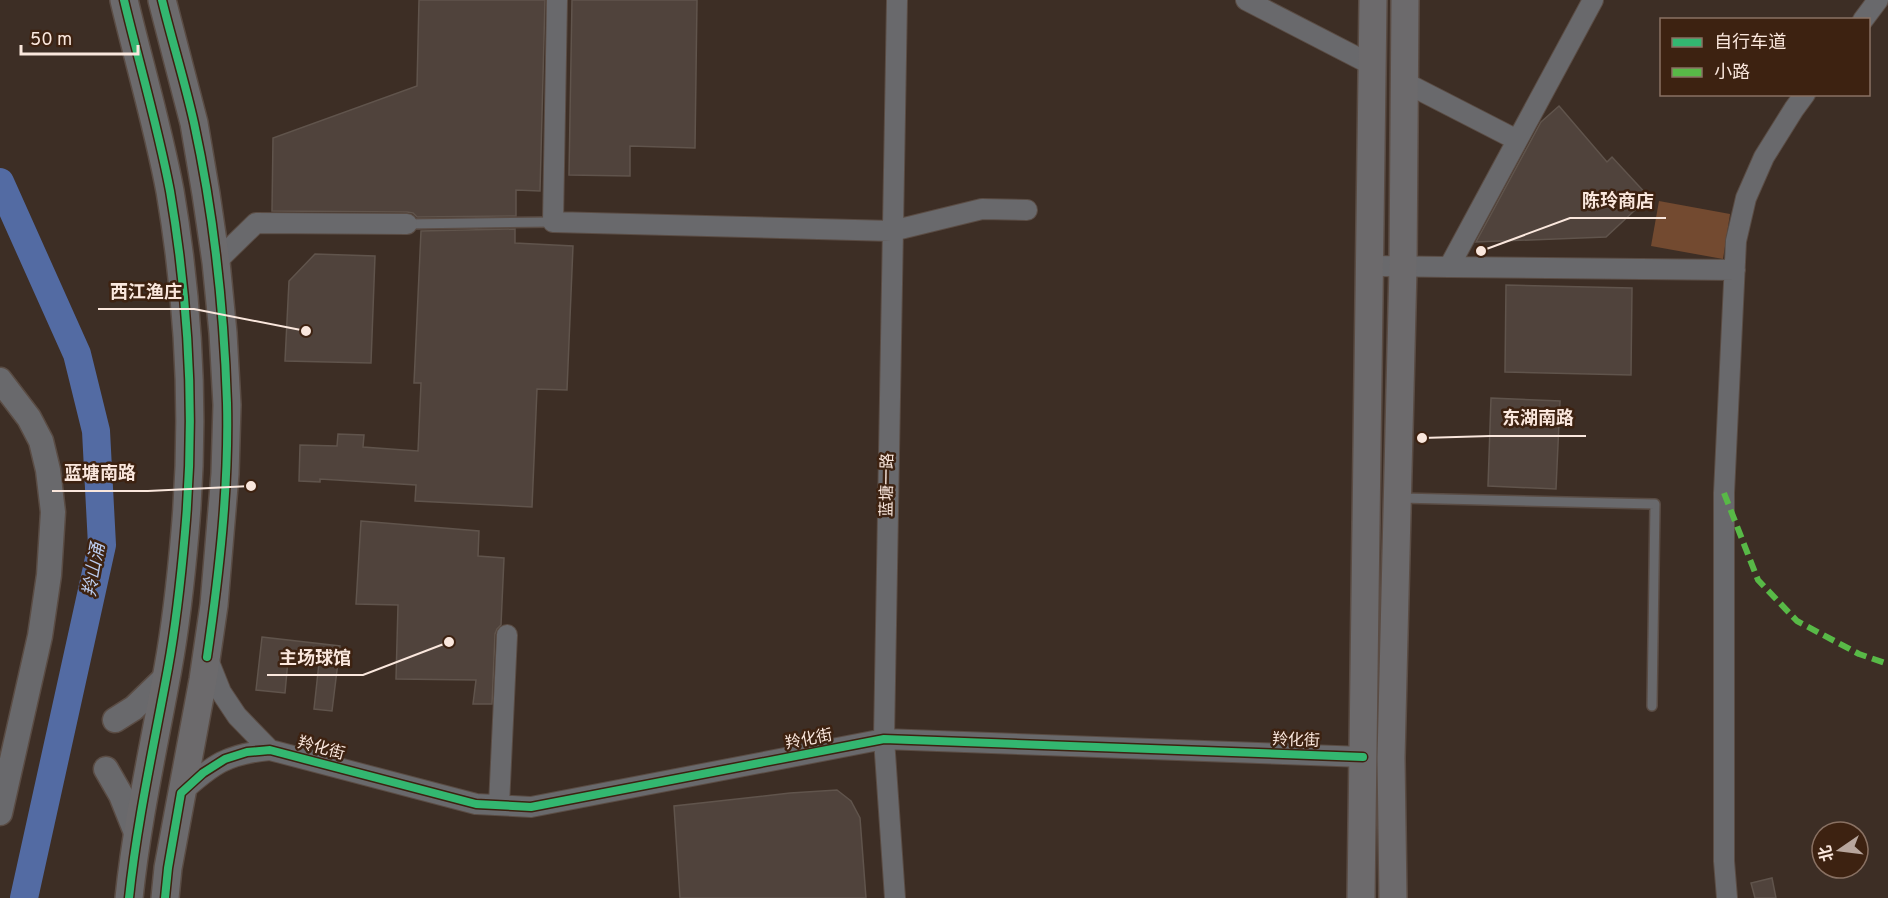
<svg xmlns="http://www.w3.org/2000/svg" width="1888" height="898" font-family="Overpass,'Noto Sans SC',sans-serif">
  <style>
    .green { fill: #734a30 }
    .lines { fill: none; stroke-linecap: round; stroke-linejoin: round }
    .river { stroke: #536ba3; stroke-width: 28 }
    .building { fill: #50433c; stroke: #60544c; stroke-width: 1.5 }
    .service-casing { stroke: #5a4c44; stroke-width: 12 }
    .minor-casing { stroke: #5a4c44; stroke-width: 22 }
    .tertiary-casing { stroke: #5a4c44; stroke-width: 27 }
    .secondary-casing { stroke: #5a4c44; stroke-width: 30 }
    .service { stroke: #69696c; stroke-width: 9 }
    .minor { stroke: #69696c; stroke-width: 20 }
    .tertiary { stroke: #69696c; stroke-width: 24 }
    .secondary { stroke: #6c6a6c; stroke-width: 27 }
    .quiet { stroke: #58b947; stroke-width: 6; stroke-dasharray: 12 6; stroke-linecap: butt }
    .cycleway-casing { stroke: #3d2211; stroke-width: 11 }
    .cycleway { stroke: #33b770; stroke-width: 8 }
    .labels { text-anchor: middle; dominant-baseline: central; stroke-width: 5; stroke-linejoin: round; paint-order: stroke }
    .street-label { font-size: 16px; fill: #fae7dd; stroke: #3d2211 }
    .water-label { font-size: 18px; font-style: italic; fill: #bbccef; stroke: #3d2211 }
    .leader { fill: none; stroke: #fae7dd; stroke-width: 2 }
    .callout-dot { fill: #fae7dd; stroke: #3d2211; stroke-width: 2 }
    .callout-label { font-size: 18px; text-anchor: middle; font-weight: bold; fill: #fae7dd; stroke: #3d2211; stroke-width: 5; stroke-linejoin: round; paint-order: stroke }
  </style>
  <rect width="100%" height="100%" fill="#3d2e25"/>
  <!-- green -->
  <path class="green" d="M1659 201 1730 214 1723 259 1651 246Z"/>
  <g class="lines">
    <!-- river -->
    <path class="river" d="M0 182 77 354 96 431 102 545 24 898"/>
  </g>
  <!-- building -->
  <path class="building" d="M419 0H545L540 191 516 190V216L417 217 413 213 407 212 272 211 273 138 417 86Z
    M572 0H697L695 148 630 146V176L569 175Z
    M1559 106 1607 162 1612 157 1649 197 1606 237 1476 242 1541 122Z
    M515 229V243L573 246 567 390 537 389 532 507 415 501 416 485 320 479V482L299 481 300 445 337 446 338 434 364 435 363 447 418 451 421 383H414L421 231Z
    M315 254 375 256 371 363 285 361 289 281Z
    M1506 285 1632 288 1631 375 1505 372Z
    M1491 398 1560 401 1556 489 1488 486Z
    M361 521 479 531 478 556 504 558 501 625 497 629 495 634 492 704H473L476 680 396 679 398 605 356 604Z
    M262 637 340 646 332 711 314 709 319 663 288 660 285 693 256 690Z
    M837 790 851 801 860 818 866 898H680L674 806 790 793Z
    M1772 878 1776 898H1755L1751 883Z"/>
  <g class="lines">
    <!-- service casing -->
    <g class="service-casing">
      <path id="service" d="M407 224 553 222
        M1400 498 1655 504 1652 706"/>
    </g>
    <!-- minor casing -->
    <g class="minor-casing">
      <path id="minor" d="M557 0 553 222 892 231 982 209 1027 210
        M1246 0 1372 65
        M1863 20 1878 0
        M1404 82 1517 140
        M216 262 256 223 407 224
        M1370 266 1449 267 1593 0
        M1449 267 1735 270
        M207 657 221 692 237 716 270 750
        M181 793C213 764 227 754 270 750L476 804 531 807 884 739 1363 757
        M499 805 507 635
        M895 898 884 739 897 0
        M1727 898 1724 861V493L1736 241 1746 198 1764 157 1794 109 1805 94"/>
    </g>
    <!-- tertiary casing -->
    <g class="tertiary-casing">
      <path id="tertiary" d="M0 380 29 418 41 441 48 470 53 512 49 575 40 636 0 813
        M115 720 134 708 166 677
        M106 769 121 795 137 835"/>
    </g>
    <!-- secondary casing -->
    <g class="secondary-casing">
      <path id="secondary" d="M124 0C139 63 158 127 170 191 189 303 195 419 185 532 181 578 176 624 168 668 154 745 137 821 129 898
        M162 0 194 123 206 194 216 262 223 333 227 405 225 474 214 605 203 680 168 868 165 898
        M1361 898 1373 0
        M1393 898 1391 758 1403 267 1405 0"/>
    </g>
    <!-- service -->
    <use href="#service" class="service"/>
    <!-- minor -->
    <use href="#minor" class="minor"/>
    <!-- tertiary -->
    <use href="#tertiary" class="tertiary"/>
    <!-- secondary -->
    <use href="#secondary" class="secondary"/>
    <!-- quiet -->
    <path class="quiet" d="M1724 493 1758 580 1797 621 1859 654 1888 664"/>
    <!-- cycleway casing -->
    <g class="cycleway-casing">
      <path id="cycleway" d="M124 0C139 63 158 127 170 191 189 303 195 419 185 532 181 578 176 624 168 668 154 745 137 821 129 898
        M162 0C172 41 185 82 194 123 214 215 224 310 227 403 229 488 219 574 207 657
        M165 898 168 868 181 793 203 773 225 759 247 752 270 750 476 804 531 807 884 739 1363 757"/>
    </g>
    <!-- cycleway -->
    <use href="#cycleway" class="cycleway"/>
  </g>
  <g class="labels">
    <!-- street labels -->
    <g class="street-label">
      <text transform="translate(888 485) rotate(-89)">蓝塘一路</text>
      <text transform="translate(809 740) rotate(-11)">羚化街</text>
      <text transform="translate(1296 741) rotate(2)">羚化街</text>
      <text transform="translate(321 749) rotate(15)">羚化街</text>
    </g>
    <!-- water labels -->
    <g class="water-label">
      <text transform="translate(95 570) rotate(-80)">羚山涌</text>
    </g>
  </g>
  <!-- callouts -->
  <path class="leader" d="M1481 251L1570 218H1666M306 331L194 309H98M1422 438L1490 436H1586M251 486L148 491H52M449 642L363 675H267"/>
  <g class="callout-dot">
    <circle cx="1481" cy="251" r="6"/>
    <circle cx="306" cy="331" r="6"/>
    <circle cx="1422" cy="438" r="6"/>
    <circle cx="251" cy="486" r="6"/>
    <circle cx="449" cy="642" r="6"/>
  </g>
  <g class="callout-label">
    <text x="1618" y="207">陈玲商店</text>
    <text x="146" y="298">西江渔庄</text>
    <text x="1538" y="424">东湖南路</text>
    <text x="100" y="479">蓝塘南路</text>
    <text x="315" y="664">主场球馆</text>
  </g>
  <!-- legend -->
  <rect x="1660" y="18" width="210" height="78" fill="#3d2211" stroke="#897163" stroke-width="1.5"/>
  <rect x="1672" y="38" width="30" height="9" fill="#33b770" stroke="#897163" stroke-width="1.5"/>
  <text x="1714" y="48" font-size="18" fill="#fae7dd">自行车道</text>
  <rect x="1672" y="68" width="30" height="9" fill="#58b947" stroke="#897163" stroke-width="1.5"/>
  <text x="1714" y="78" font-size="18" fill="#fae7dd">小路</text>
  <!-- north arrow -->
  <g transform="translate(1840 850) rotate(256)"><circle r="28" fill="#3d2211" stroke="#897163" stroke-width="1.5"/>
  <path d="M0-4.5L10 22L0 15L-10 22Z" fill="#b8a69d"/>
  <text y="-9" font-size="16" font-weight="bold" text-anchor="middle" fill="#fae7dd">北</text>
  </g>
  <!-- scale -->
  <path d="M21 45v9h117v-9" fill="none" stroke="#fae7dd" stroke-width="3"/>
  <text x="30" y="45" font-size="18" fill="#fae7dd" stroke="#3d2211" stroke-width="4.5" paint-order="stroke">50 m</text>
</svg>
